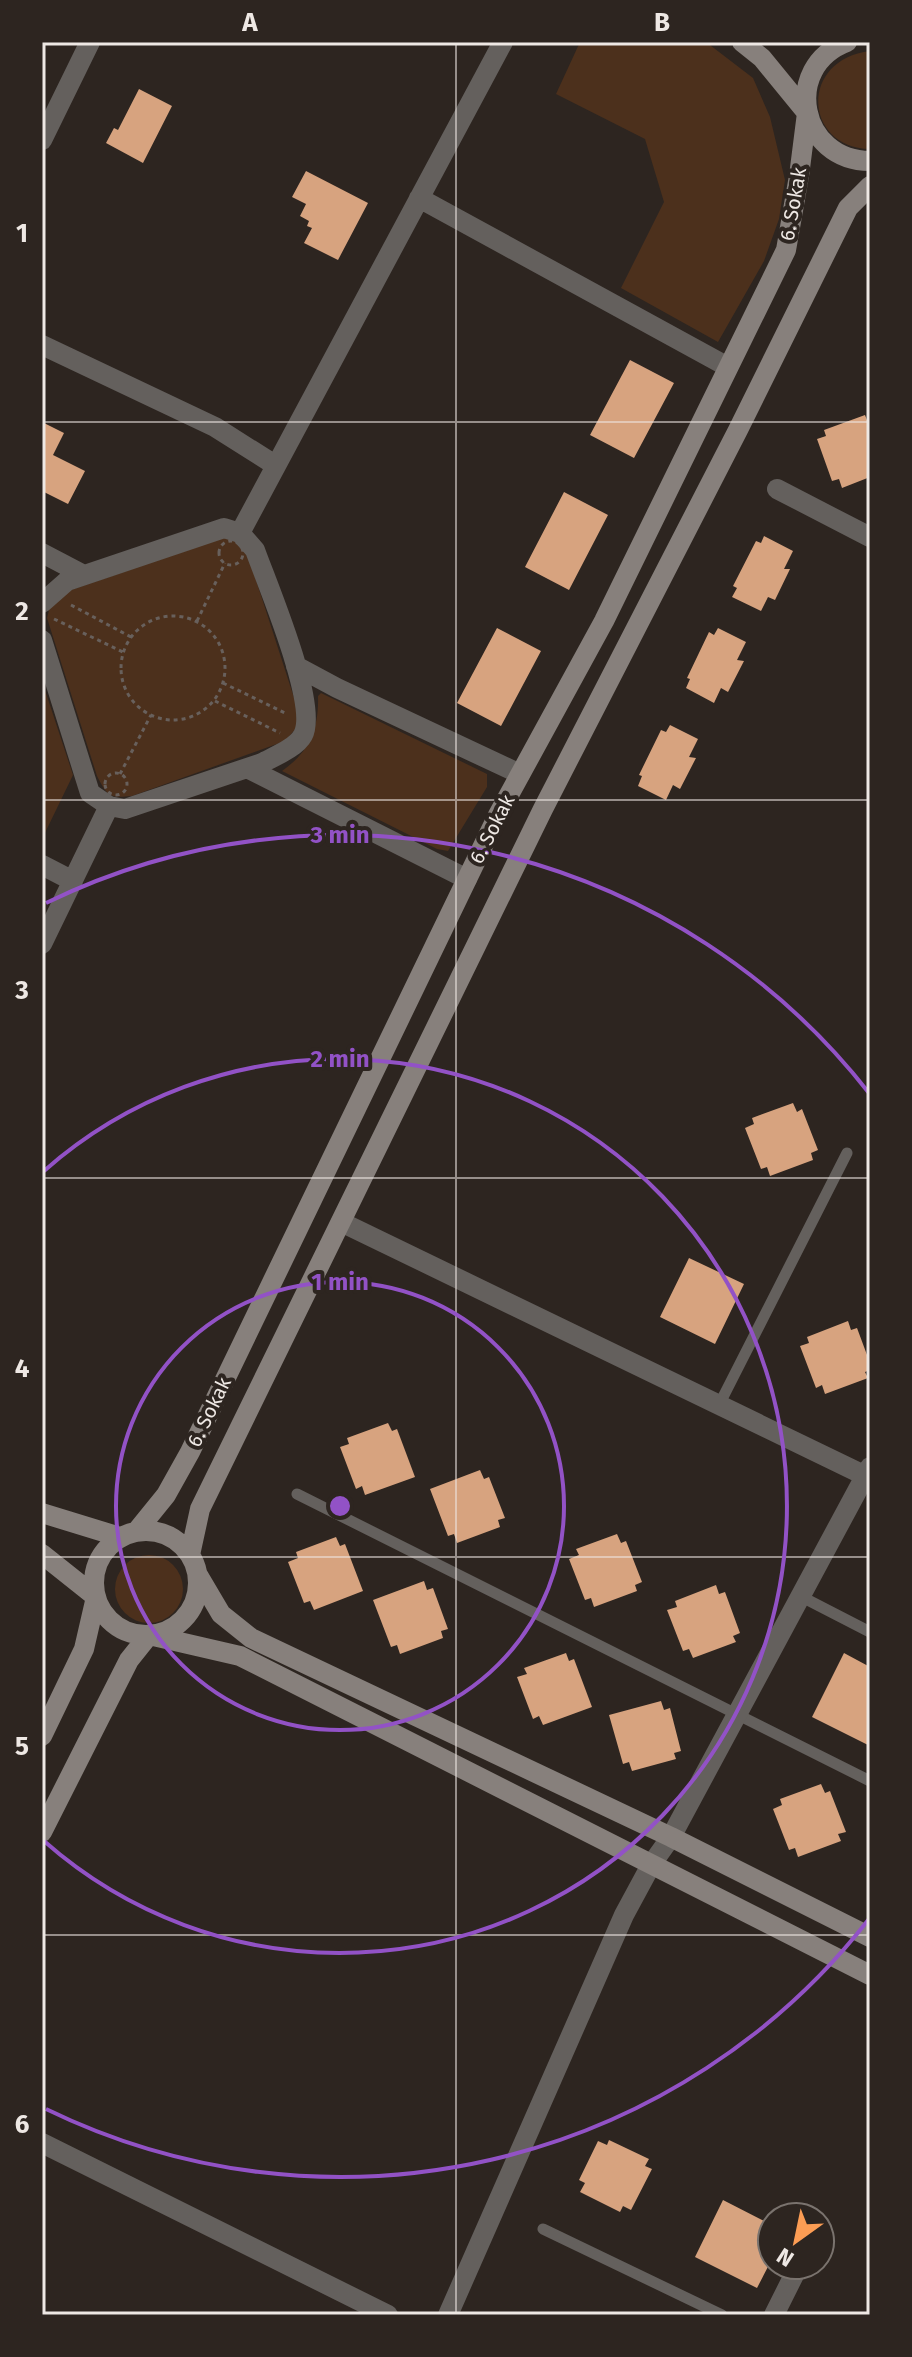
<svg xmlns="http://www.w3.org/2000/svg" width="912" height="2357" font-family="'Fira Sans',sans-serif">
  <style>
    .green { fill: #4c301c }
    .building { fill: #d7a37f }
    .lines { fill: none; stroke-linecap: round; stroke-linejoin: round }
    .path { stroke: #68605c; stroke-width: 3; stroke-dasharray: 4 4; stroke-linecap: butt }
    .lane { stroke: #64605d; stroke-width: 11 }
    .street { stroke: #64605d; stroke-width: 20 }
    .secondary { stroke: #87807c; stroke-width: 20 }
    .grid { fill: none; stroke: #eee8e4; stroke-width: 2; stroke-opacity: 0.55 }
    .ring { fill: none; stroke: #9252c6; stroke-width: 4 }
    .labels { text-anchor: middle; dominant-baseline: central; stroke-width: 8; stroke-linejoin: round; paint-order: stroke }
    .street-label { font-size: 20px; fill: #eee8e4; stroke: #2d2520 }
    .centre { fill: #9252c6; stroke: #2d2520; stroke-width: 4 }
    .ring-label { font-size: 24px; text-anchor: middle; font-weight: bold; fill: #9252c6; stroke: #2d2520; stroke-width: 8; stroke-linejoin: round; paint-order: stroke }
    .neatline { fill: none; stroke: #eee8e4; stroke-width: 3 }
    .grid-label { font-size: 26px; text-anchor: middle; font-weight: bold; fill: #eee8e4 }
  </style>
  <rect width="100%" height="100%" fill="#2d2520"/>
  <!-- green -->
  <path class="green" d="M580 42H706L753 78 770 117 785 180 779 219 764 261 718 342 621 288 664 202 645 139 556 94Z
    M870 51V149C804 148 798 60 870 51Z
    M229 536 246 549 298 710V726L285 741 132 796C109 798 108 797 97 776L47 618 51 602 65 592Z
    M42 681 73 775 42 839Z
    M321 693 487 774V787L448 851 437 849 282 771C309 752 319 729 318 696Z
    M115 1589a34 34 0 1 1 68 0a34 34 0 1 1-68 0Z"/>
  <!-- building -->
  <path class="building" d="M139 89 172 106 143 163 106 143 114 128 118 130Z
    M306 171 368 203 338 260 304 243 312 228 307 226 309 221 300 216 306 204 292 197Z
    M630 360 674 383 634 458 590 435Z
    M865 415 870 428V477L842 488 839 479 832 481 817 439 826 436 824 430Z
    M42 422 64 433 53 455 85 471 68 504 42 491Z
    M564 492 608 515 569 590 525 567Z
    M764 536 793 551 784 569H790L775 600 768 597 761 611 732 597 737 588 733 586 756 541 761 543Z
    M497 628 541 651 501 726 457 703Z
    M718 628 746 642 737 660 744 661 728 692 721 688 714 703 686 688 690 679 687 678 709 632 714 635Z
    M670 725 698 739 689 757 696 758 680 789 673 785 666 800 638 786 642 776 639 775 661 730 666 732Z
    M793 1103 797 1112 802 1109 818 1150 811 1153 813 1160 770 1176 767 1167 761 1169 745 1128 754 1124 752 1118Z
    M689 1258 744 1284 715 1344 660 1317Z
    M848 1321 851 1330 857 1328 870 1363V1370L865 1372 868 1378 825 1394 822 1385 816 1388 800 1346 809 1343 807 1337Z
    M388 1423 392 1431 397 1429 415 1477 365 1495 362 1486 356 1489 340 1447 349 1444 347 1438Z
    M480 1470 484 1479 489 1477 505 1518 498 1520 500 1527 457 1543 454 1534 448 1536 430 1489Z
    M617 1534 621 1543 626 1541 642 1582 635 1585 637 1591 594 1607 591 1598 585 1600 569 1559 579 1555 576 1549Z
    M336 1537 340 1546 345 1544 363 1591 314 1610 310 1601 304 1603 288 1562 298 1558 296 1552Z
    M424 1581 427 1590 433 1588 448 1629 441 1631 443 1638 400 1654 397 1645 391 1647 373 1600Z
    M716 1585 719 1594 725 1592 740 1633 733 1636 736 1642 693 1658 689 1649 683 1651 667 1610 677 1607 675 1601Z
    M566 1653 569 1661 574 1659 592 1707 543 1725 539 1716 533 1719 517 1677 527 1674 524 1668Z
    M844 1653 870 1667V1746L812 1717Z
    M661 1701 664 1710 670 1708 681 1751 674 1753 676 1759 632 1771 629 1762 623 1764 609 1715Z
    M821 1784 825 1793 830 1791 846 1832 838 1834 841 1841 798 1857 795 1848 789 1850 773 1809 782 1805 780 1799Z
    M609 2140 649 2159 645 2166 652 2169 631 2210 623 2206 620 2212 580 2192 585 2183 579 2180 598 2141 607 2145Z
    M723 2200 772 2225V2259L757 2288 695 2257Z"/>
  <g class="lines">
    <!-- path -->
    <path class="path" d="M219 553a12 12 0 1 1 24 0a12 12 0 1 1-24 0Z
      M71 605 131 637
      M121 668a52 52 0 1 1 104 0a52 52 0 1 1-104 0Z
      M54 619 123 652
      M197 621 225 563
      M223 683 285 713
      M215 701 280 733
      M105 784a11 11 0 1 1 22 0a11 11 0 1 1-22 0Z
      M120 774 151 715"/>
    <!-- lane -->
    <path class="lane" d="M719 1405 847 1153
      M297 1494 870 1781
      M802 1597 870 1632
      M543 2229 722 2315"/>
    <!-- street -->
    <path class="street" d="M42 140 90 42
      M419 198 728 367
      M42 345 215 427 275 465
      M777 489 870 537
      M240 533 503 42
      M42 553 84 575
      M42 603 67 581 224 528 240 533 255 550C267 584 319 705 303 735 296 748 275 756 262 763L125 809 109 806 90 793 42 640
      M296 666 337 688 520 774
      M247 768 467 879
      M42 865 73 881
      M42 944 109 806
      M341 1222 870 1478
      M42 2143 388 2315
      M448 2315 624 1915 651 1865 671 1837 870 1467
      M774 2315 799 2265"/>
    <!-- secondary -->
    <path class="secondary" d="M847 42C781 67 800 161 870 161
      M42 1513 120 1537
      M94 1583a52 52 0 1 1 104 0a52 52 0 1 1-104 0Z
      M136 1532 166 1495 190 1452 498 815 604 621 786 250 799 176 807 113 762 58 742 42
      M42 1554 96 1597 84 1649 42 1736
      M190 1555 200 1509 543 809 738 430 848 208 870 186
      M198 1575 221 1614 251 1638 671 1837 870 1937
      M42 1832 129 1660 149 1635 240 1656 870 1975"/>
  </g>
  <!-- grid -->
  <path class="grid" d="M456 42V2315M42 422H870M42 800H870M42 1178H870M42 1557H870M42 1935H870"/>
  <!-- distance rings -->
  <g class="ring">
    <circle cx="340" cy="1506" r="224"/>
    <path d="M44 1171A447 447 0 1 1 44 1841"/>
    <path d="M869 1919A671 671 0 0 1 46 2109M46 903A671 671 0 0 1 869 1093"/>
  </g>
  <g class="labels">
    <!-- street labels -->
    <g class="street-label">
      <text transform="translate(793 204) rotate(-80)">6. Sokak</text>
      <text transform="translate(492 829) rotate(-63)">6. Sokak</text>
      <text transform="translate(209 1412) rotate(-64)">6. Sokak</text>
    </g>
  </g>
  <circle cx="340" cy="1506" r="12" class="centre"/>
  <g class="ring-label">
    <text x="340" y="843">3 min</text>
    <text x="340" y="1067">2 min</text>
    <text x="340" y="1290">1 min</text>
  </g>
  <!-- border -->
  <rect width="912" height="2357" fill="none" stroke="#2d2520" stroke-width="88"/>
  <!-- north arrow -->
  <g transform="translate(796 2241) rotate(213)"><circle r="38" fill="#2d2520" stroke="#7a736e" stroke-width="2"/>
  <path d="M0-6L14 30L0 20L-14 30Z" fill="#fc9d54"/>
  <text y="-12" font-size="22" font-weight="bold" text-anchor="middle" fill="#eee8e4">N</text>
  </g>
  <rect x="44" y="44" width="824" height="2269" class="neatline"/>
  <g class="grid-label">
    <text x="250" y="31">A</text>
    <text x="662" y="31">B</text>
    <text x="22" y="242">1</text>
    <text x="22" y="620">2</text>
    <text x="22" y="999">3</text>
    <text x="22" y="1377">4</text>
    <text x="22" y="1755">5</text>
    <text x="22" y="2133">6</text>
  </g>
</svg>
